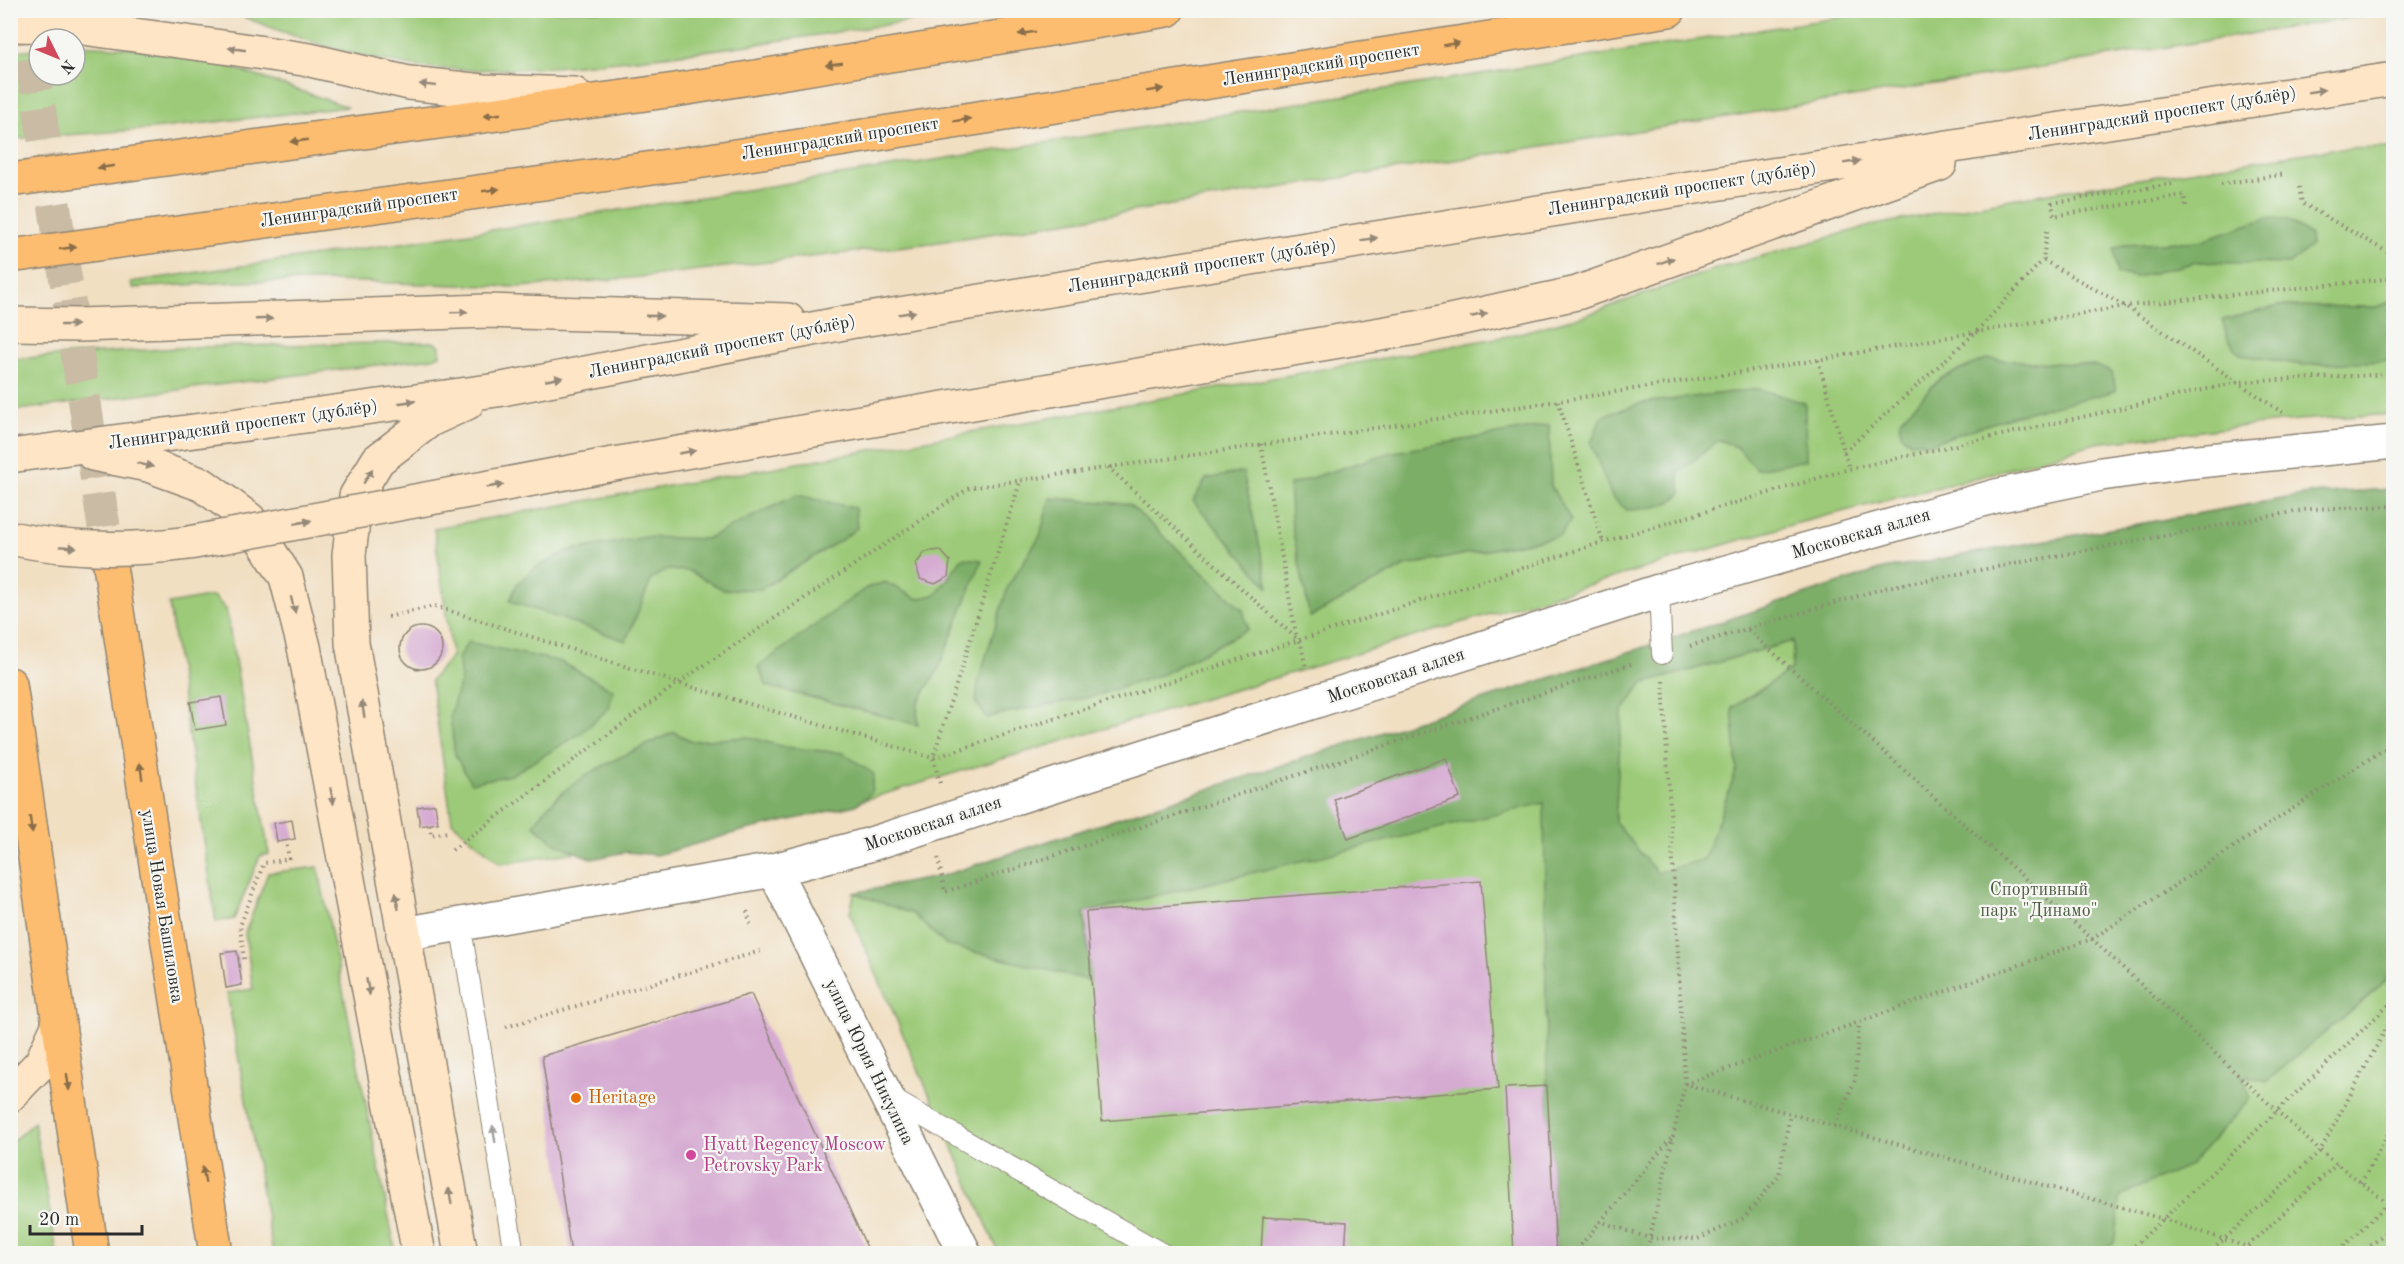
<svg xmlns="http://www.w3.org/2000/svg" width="2404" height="1264" font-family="'Old Standard TT',serif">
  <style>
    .green { fill: #9cca78; stroke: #647a52; stroke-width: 1.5 }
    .forest { fill: #7dae68; stroke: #546c4a; stroke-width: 1.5; fill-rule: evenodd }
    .building { fill: #d6abd2 }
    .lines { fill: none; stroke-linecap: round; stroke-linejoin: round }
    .primary-tunnel { stroke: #c9bba4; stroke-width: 33; stroke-dasharray: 33 16; stroke-linecap: butt }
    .service-casing { stroke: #8e8576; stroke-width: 22 }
    .minor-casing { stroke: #8e8576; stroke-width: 36 }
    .secondary-casing { stroke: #8e8576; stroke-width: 36 }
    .primary-casing { stroke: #8e8576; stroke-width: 36 }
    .path { stroke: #8e8576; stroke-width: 4; stroke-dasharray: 1.5 4.5; stroke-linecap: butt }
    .service { stroke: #fff; stroke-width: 20 }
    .minor { stroke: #fff; stroke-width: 33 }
    .secondary { stroke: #fee5c5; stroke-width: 33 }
    .primary { stroke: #fcbd6f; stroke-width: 33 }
    .secondary-bridge-casing { stroke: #8e8576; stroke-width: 36; stroke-linecap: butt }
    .secondary-bridge { stroke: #fee5c5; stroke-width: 33 }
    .oneway { fill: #896d4a }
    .oneway2 { fill: #948878 }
    .oneway3 { fill: #a0a0a0 }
    .food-dot { fill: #e8710a; stroke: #f6f6f2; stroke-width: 2 }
    .hotel-dot { fill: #d1479c; stroke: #f6f6f2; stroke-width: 2 }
    .labels { text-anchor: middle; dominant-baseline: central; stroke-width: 4.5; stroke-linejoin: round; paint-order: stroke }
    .street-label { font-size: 18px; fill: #2b2b2b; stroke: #f6f6f2 }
    .park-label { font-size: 18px; fill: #4d5b42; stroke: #f6f6f2 }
    .food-label { font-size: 18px; fill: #c56008; stroke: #f6f6f2; text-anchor: start }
    .hotel-label { font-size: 18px; fill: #b23c85; stroke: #f6f6f2; text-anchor: start }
  </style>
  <rect width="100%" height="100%" fill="#f6f6f2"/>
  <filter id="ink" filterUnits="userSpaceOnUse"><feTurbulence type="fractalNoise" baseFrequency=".0167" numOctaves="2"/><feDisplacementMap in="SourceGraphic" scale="12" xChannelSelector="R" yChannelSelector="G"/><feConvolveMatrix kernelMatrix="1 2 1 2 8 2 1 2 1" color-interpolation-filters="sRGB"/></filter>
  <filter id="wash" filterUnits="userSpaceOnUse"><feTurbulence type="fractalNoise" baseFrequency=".008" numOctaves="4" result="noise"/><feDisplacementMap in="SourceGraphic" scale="24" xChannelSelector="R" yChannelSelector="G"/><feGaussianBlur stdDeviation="1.35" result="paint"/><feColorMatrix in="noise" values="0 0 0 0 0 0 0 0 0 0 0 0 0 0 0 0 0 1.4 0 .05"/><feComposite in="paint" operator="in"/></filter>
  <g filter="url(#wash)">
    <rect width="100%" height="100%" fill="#f1dfc2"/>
    <!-- green -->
    <path class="green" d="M1886 10 2394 11 932 243 632 278 520 287 331 281 236 282 132 288 131 282 511 227Z
      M229 11H976C869 27 762 45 654 57 585 65 515 72 446 69 374 66 294 38 229 11Z
      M75 45 136 48 224 65 348 107 153 129 11 139V51L39 49V75H75Z
      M2393 148V414L2298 420 2096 443 1987 475 1794 524 817 814 501 864 452 822 431 680 452 656 434 528 1508 336 1583 316 1715 269 1870 226 2011 199 2331 149Z
      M433 342 440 346V355L433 358 11 411V359L193 347Z
      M2393 489V1253H999L850 914 854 893 942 876 1883 569 2310 494Z
      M213 596 226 609 269 854 260 856 234 919 216 922 169 604Z
      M318 867 396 1253H273L227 993 253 989 245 933 268 873Z
      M34 1122 57 1253H11V1141L15 1139Z"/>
    <!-- forest -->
    <path class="forest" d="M2267 218 2287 219 2310 236 2311 246 2289 264 2197 262 2137 277 2117 274 2114 249 2123 245 2200 241Z
      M2393 301V360L2385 361 2303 365 2241 355 2228 339 2222 320 2279 306 2377 307Z
      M1986 359 2093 365 2112 372 2116 391 2016 415 1932 443 1911 442 1903 437 1900 428 1901 419 1941 378Z
      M1759 389 1805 403 1806 460 1756 469 1737 447 1719 440 1678 473 1681 493C1669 508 1645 509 1627 510L1612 497 1591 443 1601 417 1641 403Z
      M1549 425 1551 486 1571 520 1559 536 1405 566 1310 617 1292 527 1289 485 1389 453Z
      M1243 472 1269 588 1193 501 1206 479Z
      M2393 489V971L2381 986 2267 1081 2242 1075 2251 1098 2190 1165 2121 1195 2114 1243 2094 1253H1556L1547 1086 1544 803 1084 913 1092 981 946 945 913 914 854 893 942 876 1883 569 2310 494ZM1793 641 1792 669 1732 708 1737 769 1704 859 1657 873 1615 822 1622 712 1642 684Z
      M797 495 855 508 857 528 843 539 761 589 724 590 689 571 667 570 652 578 626 641 510 601 517 584 532 570 567 551 647 537 706 539Z
      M1050 498 1129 504 1243 610 1248 629 1163 674 1091 697 1005 713 987 718 976 703 978 682 1008 586 1040 536Z
      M962 558 982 560 938 670 917 704 918 725 767 686 758 667 866 588 885 582 918 599 937 594Z
      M468 642 561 662 613 690 609 708 580 734 511 775 471 783 455 755 450 715 461 678 458 658Z
      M674 732 691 741 748 737 785 747 843 753 874 774 871 793 856 805 738 832 657 855 626 852 592 859 555 843 534 825C564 776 625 756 674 732Z"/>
    <g id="blocks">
      <!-- building -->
      <path class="building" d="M940 550 950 561 948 577 935 584 920 579 916 564 925 552Z
        M400 648a21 21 0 1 1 42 0a21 21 0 1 1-42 0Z
        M221 697 226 725 195 730 190 702Z
        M1446 758 1460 798 1348 839 1334 799Z
        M435 804 438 823 420 826 417 807Z
        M292 820 295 839 277 842 274 823Z
        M1481 881 1498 1089 1102 1121 1086 912Z
        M237 951 242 985 226 988 221 953Z
        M751 994 870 1254H571L542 1056Z
        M1547 1086 1556 1254H1514L1505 1088Z
        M1263 1217 1347 1222 1345 1254H1261Z"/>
    </g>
  </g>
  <g filter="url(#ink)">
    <use href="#blocks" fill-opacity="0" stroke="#8e8576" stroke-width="1.5"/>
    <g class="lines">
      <!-- primary-tunnel -->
      <path class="primary-tunnel" d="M24 10 109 559"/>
      <!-- service casing -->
      <g class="service-casing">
        <path id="service" d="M1659 591 1662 654
          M460 922 514 1254
          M889 1097 1163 1254"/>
      </g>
      <!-- minor casing -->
      <g class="minor-casing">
        <path id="minor" d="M774 870 965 1254
          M403 934 774 870 868 845 1659 591 1996 496 2101 474 2188 462 2394 442"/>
      </g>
      <!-- secondary casing -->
      <g class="secondary-casing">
        <path id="secondary" d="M10 25 68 26 230 48 310 60 409 83 483 91 574 94
          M10 324 79 325 487 311 788 320
          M1422 327 1577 293 1940 164
          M93 454 148 465 203 485 249 519 286 577 304 647 419 1254
          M10 456 497 390 849 322 2029 134 2394 79
          M10 1095 41 1063 59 1024
          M461 1254 352 643 349 555 356 496 378 460 430 420 467 403"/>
      </g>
      <!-- primary casing -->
      <g class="primary-casing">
        <path id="primary" d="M10 180 675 90 1167 10
          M10 256 697 162 1669 10
          M109 559 216 1254
          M10 684 92 1254"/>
      </g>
      <!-- path -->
      <path class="path" d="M2172 184 2052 203 2054 216 2184 195 2186 206
        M2221 184 2285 174
        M2299 187 2302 203 2394 256
        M2047 231 2043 260 2125 306 2286 415
        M1818 360 1849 469
        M1558 401 1603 542
        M1261 444 1297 639
        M1844 452 1975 333 2043 260
        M1108 467 1297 639 1301 644 1306 668
        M388 617 434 606 678 683 933 758 1603 542 1849 469 2239 382 2394 374
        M1748 630 2092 939 2320 1151 2394 1208
        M1690 646 1888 587 2309 509 2394 506
        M1663 681 1685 1084 2163 1219 2268 1254
        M940 783 933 758 1021 479
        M429 825 431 835 448 832
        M452 850 678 683 969 488 1558 401 1818 360 2125 306 2394 278
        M938 858 945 892 1634 663
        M747 911 751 927
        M238 959H244L240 926 264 863 289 859 286 841
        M506 1027 764 950
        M1835 1126 1855 1080 1859 1023
        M2361 1183 2394 1123
        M1599 1221 1649 1238 1698 1239 1744 1218 1779 1175 1790 1114
        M1573 1254 1674 1135
        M1646 1254 1685 1084 2092 939 2394 743
        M2126 1254 2394 1000
        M2208 1254 2320 1151 2394 1014
        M2239 1254 2337 1164
        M2335 1254 2388 1204
        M2362 1254 2394 1224"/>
      <!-- service -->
      <use href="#service" class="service"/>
      <!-- minor -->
      <use href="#minor" class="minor"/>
      <!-- secondary -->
      <use href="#secondary" class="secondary"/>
      <!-- primary -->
      <use href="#primary" class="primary"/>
      <!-- secondary-bridge casing -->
      <g class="secondary-bridge-casing">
        <path id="secondary-bridge" d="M10 538C70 551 129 551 189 543L608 465 1422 327"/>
      </g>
      <!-- secondary-bridge -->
      <use href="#secondary-bridge" class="secondary-bridge"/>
    </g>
    <!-- one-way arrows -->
    <defs><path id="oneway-solid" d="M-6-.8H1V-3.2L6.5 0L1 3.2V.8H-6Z" transform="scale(1.5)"/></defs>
    <g class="oneway">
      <use href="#oneway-solid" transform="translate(1027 33) rotate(171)"/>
      <use href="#oneway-solid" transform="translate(1451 44) rotate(-9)"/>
      <use href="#oneway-solid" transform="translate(834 64) rotate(171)"/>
      <use href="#oneway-solid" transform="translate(1155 90) rotate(-9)"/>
      <use href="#oneway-solid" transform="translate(492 115) rotate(172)"/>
      <use href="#oneway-solid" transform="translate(962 120) rotate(-9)"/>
      <use href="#oneway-solid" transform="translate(299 141) rotate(172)"/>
      <use href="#oneway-solid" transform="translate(106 167) rotate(172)"/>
      <use href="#oneway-solid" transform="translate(491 190) rotate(-8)"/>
      <use href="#oneway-solid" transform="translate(68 248) rotate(-8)"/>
      <use href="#oneway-solid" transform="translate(141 771) rotate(-99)"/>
      <use href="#oneway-solid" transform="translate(31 825) rotate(82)"/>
      <use href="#oneway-solid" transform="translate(68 1082) rotate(82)"/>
      <use href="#oneway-solid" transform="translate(204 1175) rotate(-99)"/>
    </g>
    <g class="oneway2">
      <use href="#oneway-solid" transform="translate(237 49) rotate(-172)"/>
      <use href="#oneway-solid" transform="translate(428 85) rotate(-174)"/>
      <use href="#oneway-solid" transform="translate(2316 91) rotate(-9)"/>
      <use href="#oneway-solid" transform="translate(1852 162) rotate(-9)"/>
      <use href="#oneway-solid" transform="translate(1369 239) rotate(-9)"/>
      <use href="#oneway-solid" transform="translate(1666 261) rotate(-20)"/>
      <use href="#oneway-solid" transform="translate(459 312) rotate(-2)"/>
      <use href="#oneway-solid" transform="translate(907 313) rotate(-9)"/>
      <use href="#oneway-solid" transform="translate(1479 315) rotate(-13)"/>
      <use href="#oneway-solid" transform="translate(654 316) rotate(2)"/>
      <use href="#oneway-solid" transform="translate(264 319) rotate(-2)"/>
      <use href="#oneway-solid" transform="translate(69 325)"/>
      <use href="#oneway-solid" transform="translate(554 379) rotate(-11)"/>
      <use href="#oneway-solid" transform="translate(407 402) rotate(-8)"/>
      <use href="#oneway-solid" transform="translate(687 452) rotate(-10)"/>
      <use href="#oneway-solid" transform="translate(145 465) rotate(14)"/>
      <use href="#oneway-solid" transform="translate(368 476) rotate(-59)"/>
      <use href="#oneway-solid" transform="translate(495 486) rotate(-10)"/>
      <use href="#oneway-solid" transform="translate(303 522) rotate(-11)"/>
      <use href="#oneway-solid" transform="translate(68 547) rotate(5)"/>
      <use href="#oneway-solid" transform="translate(293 605) rotate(76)"/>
      <use href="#oneway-solid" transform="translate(363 709) rotate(-100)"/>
      <use href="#oneway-solid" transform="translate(332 796) rotate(79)"/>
      <use href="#oneway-solid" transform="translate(397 901) rotate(-100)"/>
      <use href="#oneway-solid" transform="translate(368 987) rotate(79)"/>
      <use href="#oneway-solid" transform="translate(450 1196) rotate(-100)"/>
    </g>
    <use class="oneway3" href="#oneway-solid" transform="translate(494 1134) rotate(-99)"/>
  </g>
  <!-- markers -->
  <circle class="food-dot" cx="576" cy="1098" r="6"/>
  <circle class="hotel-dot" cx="691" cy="1155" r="6"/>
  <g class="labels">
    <!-- street labels -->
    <g class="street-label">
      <text transform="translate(1321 65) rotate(-9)">Ленинградский проспект</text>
      <text transform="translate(2162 114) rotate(-9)">Ленинградский проспект (дублёр)</text>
      <text transform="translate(840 139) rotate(-9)">Ленинградский проспект</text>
      <text transform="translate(1682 189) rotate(-9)">Ленинградский проспект (дублёр)</text>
      <text transform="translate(359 208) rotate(-8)">Ленинградский проспект</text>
      <text transform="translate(1202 266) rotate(-9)">Ленинградский проспект (дублёр)</text>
      <text transform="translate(722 347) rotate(-11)">Ленинградский проспект (дублёр)</text>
      <text transform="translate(243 425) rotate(-8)">Ленинградский проспект (дублёр)</text>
      <text transform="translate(1861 534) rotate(-16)">Московская аллея</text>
      <text transform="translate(1396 676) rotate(-18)">Московская аллея</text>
      <text transform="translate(933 824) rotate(-18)">Московская аллея</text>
      <text transform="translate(162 906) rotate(81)">улица Новая Башиловка</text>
      <text transform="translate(869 1062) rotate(64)">улица Юрия Никулина</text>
    </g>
    <!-- park labels -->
    <g class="park-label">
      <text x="2039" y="890">Спортивный<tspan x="2039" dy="21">парк "Динамо"</tspan></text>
    </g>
    <!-- food labels -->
    <g class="food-label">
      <text x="588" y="1098">Heritage</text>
    </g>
    <!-- hotel labels -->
    <g class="hotel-label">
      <text x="703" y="1145">Hyatt Regency Moscow<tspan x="703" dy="21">Petrovsky Park</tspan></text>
    </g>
  </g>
  <!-- margin -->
  <rect width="2404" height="1264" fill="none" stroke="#f6f6f2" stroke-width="36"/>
  <!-- north arrow -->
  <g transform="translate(57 57) rotate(133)"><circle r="28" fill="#f6f6f2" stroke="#a5a5a2" stroke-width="1.5"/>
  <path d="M0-4.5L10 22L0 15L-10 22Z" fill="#d1495b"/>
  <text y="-9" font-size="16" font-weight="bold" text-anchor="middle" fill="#2b2b2b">N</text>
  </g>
  <!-- scale -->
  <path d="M30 1225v9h112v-9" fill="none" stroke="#2b2b2b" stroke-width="3"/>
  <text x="39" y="1225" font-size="18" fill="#2b2b2b" stroke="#f6f6f2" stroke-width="4.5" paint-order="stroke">20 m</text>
</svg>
